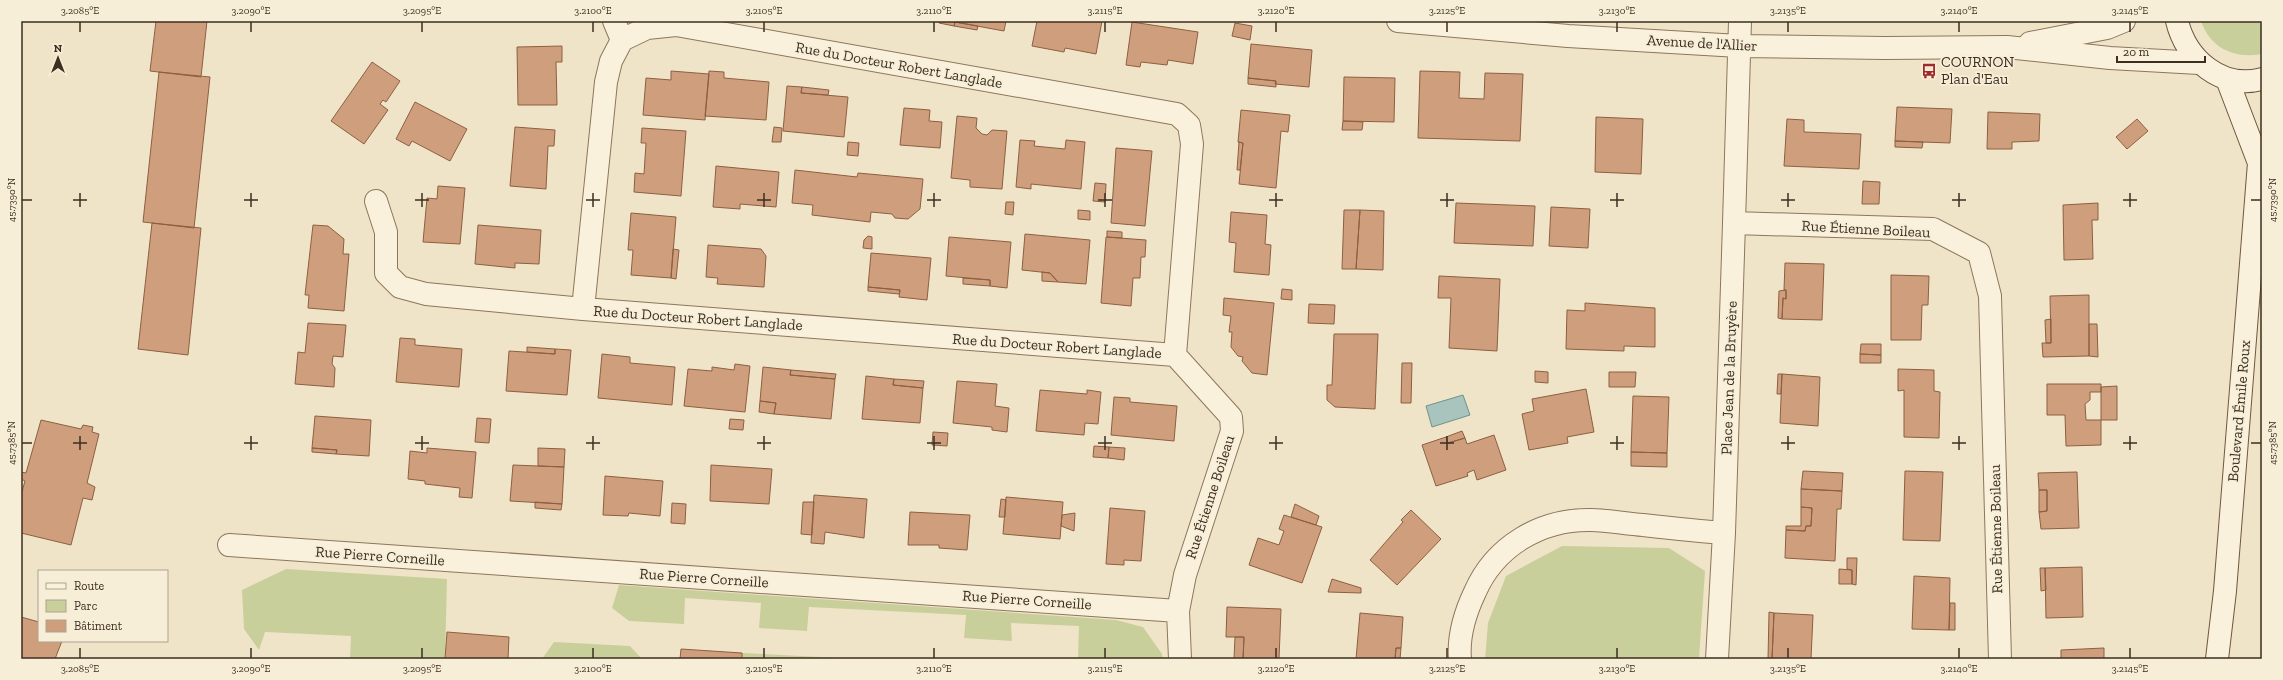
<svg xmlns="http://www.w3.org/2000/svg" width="2283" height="680" font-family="'Zilla Slab',serif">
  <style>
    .green { fill: #c9cf9b }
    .water { fill: #a9c4bc; stroke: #6f938a }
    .building { fill: #cf9f7d; stroke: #8d5f41 }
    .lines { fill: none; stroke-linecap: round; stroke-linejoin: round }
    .street-casing { stroke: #8d765c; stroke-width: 24 }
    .secondary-casing { stroke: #6f573f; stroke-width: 24 }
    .street { stroke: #faf1dc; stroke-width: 22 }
    .secondary { stroke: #faf1dc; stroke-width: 22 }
    .ticks { fill: none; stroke: #3d2e20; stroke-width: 1.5 }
    .labels { text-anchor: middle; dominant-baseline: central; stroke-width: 3.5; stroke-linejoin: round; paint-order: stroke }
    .street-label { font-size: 15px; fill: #3d2e20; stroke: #f7eed8 }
    .poi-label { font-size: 15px; fill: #3d2e20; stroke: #f7eed8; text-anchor: start }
    .neatline { fill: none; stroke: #3d2e20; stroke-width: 1.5 }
    .ticks-label { font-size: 10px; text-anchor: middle; fill: #3d2e20 }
  </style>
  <rect width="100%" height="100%" fill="#f0e4c8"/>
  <!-- green -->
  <path class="green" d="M2201 21H2262V54C2234 59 2210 48 2201 21Z
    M1562 546 1669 548 1705 571 1699 659H1485L1488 623 1506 576Z
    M286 569 447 579 445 659H350L351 636 265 632 259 650 244 629 242 590Z
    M619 585 1116 620 1143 627 1162 654 1163 659H1078L1079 626 1011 623 1012 641 964 638 966 615 809 607 807 631 759 628 761 603 685 598 684 624 629 621 612 608Z
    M554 642 630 646 642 659H542Z
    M742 653 860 659H742Z"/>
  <!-- water -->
  <path class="water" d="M1463 395 1470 415 1432 427 1426 406Z"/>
  <!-- building -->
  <path class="building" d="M156 21H207L201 77 150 71Z
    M939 21H1006L1004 31 955 22 954 26 939 23Z
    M1037 21H1102L1096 54 1065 48 1064 52 1032 46Z
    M955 22 978 26 977 30 954 26Z
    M1132 22 1198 32 1193 64 1168 60 1167 65 1141 62 1140 67 1126 65Z
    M1235 23 1252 26 1250 40 1232 36Z
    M1251 44 1312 50 1309 87 1275 84 1276 81 1248 78Z
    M562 46V62H556L557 105H518L517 47Z
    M372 62 400 81 386 102 383 100 380 104 388 110 364 144 331 121Z
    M671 71 709 74 705 120 643 115 646 78 671 80Z
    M709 71 724 72V78L769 82 766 120 705 116Z
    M1420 71 1460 72 1459 98 1484 99 1485 73 1523 74 1520 141 1418 138Z
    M159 72 210 77 194 228 143 222Z
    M1344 77 1395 78 1394 122 1343 121Z
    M1248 78 1276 81V87L1248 84Z
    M787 86 802 87 801 93 848 97 844 137 783 131Z
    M802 87 829 90 828 95 801 93Z
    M415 102 467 129 450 161 412 141 409 146 396 139Z
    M1897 107 1952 109 1950 143 1895 141Z
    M904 108 930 110 929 121 942 122 940 148 900 145Z
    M1241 110 1290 115 1288 132 1281 131 1276 188 1239 184 1243 143 1238 142Z
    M1988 112 2040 114 2039 141 2012 142V149H1987Z
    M957 116 977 118 976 128 982 134 987 135 992 130 1007 131 1002 189 970 187V180L951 178Z
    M1596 117 1643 119 1641 174 1595 172Z
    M1787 119 1804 120V132L1861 134 1859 169 1784 166Z
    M2137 119 2148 131 2127 149 2116 137Z
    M1343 121 1363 122 1362 130H1342Z
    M515 127 555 130 554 146H548L546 189 510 186Z
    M774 127 782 128 781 142H772Z
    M642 128 686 131 681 196 634 192 635 173 644 174 646 143H641Z
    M1020 140 1035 141 1034 146 1065 149 1066 140 1085 142 1081 189 1031 184V189L1016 187Z
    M1895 141 1923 142 1922 148 1895 147Z
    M848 142 859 143 858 156 847 155Z
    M1239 142 1243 143 1240 170H1237Z
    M1116 148 1152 151 1145 226 1111 223Z
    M716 166 779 172 776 207 740 204V209L713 207Z
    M795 170 857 177 858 173 923 179 920 209 908 219 895 218 892 214 871 212 870 222 812 215 813 205 792 203Z
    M1863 181 1880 182 1879 204H1862Z
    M1095 183 1106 184 1105 202 1093 201Z
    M438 186 465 188 460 244 423 242 427 198 437 199Z
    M1006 202H1014L1013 215 1005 214Z
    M1456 203 1535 206 1533 246 1454 243Z
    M2098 203V220H2092L2093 259 2064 260 2063 205Z
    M1551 207 1590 209 1588 248 1549 246Z
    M1078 210 1090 211V220L1078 219Z
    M1344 210H1360L1356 269H1342Z
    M1360 210 1384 211 1383 270 1356 269Z
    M1231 212 1267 215 1265 244 1271 245 1269 275 1234 272 1236 243 1229 242Z
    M631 213 676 217 671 278 631 275 633 250H628Z
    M152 223 201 228 188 355 138 349Z
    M313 225 328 226 344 239 343 254H349L344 311 308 308 309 295H305Z
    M478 225 541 230 539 264 515 263V268L475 264Z
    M1107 231 1122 232V238L1107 237Z
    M1025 234 1090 240 1086 284 1058 282 1050 273 1022 270Z
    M868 236 872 237V249L863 248 864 240Z
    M949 237 1011 242 1007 288 990 286V280L946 276Z
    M1106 237 1146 240 1145 257H1141L1140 278H1133L1131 306 1101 303Z
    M708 245 761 249 766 256 764 287 717 284 718 278 706 277Z
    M673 249 679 250 676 279 671 278Z
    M871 253 931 258 927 300 899 297 900 290 868 287Z
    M1785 263 1824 264 1822 320 1782 319 1783 298 1786 299V290H1784Z
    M1042 272 1050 273 1058 282 1042 281Z
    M1891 275 1929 276 1928 305H1922L1921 340H1891Z
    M1439 276 1500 279 1497 351 1449 348 1451 298H1438Z
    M963 278 990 280V286L963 284Z
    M868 287 900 290 899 294 868 291Z
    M1282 289 1292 290V300L1281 299Z
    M1786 290V299L1783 298 1782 319 1778 318 1779 291Z
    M2089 295V356L2043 357 2042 343H2051L2050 296Z
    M1224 298 1274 303 1267 375 1252 373 1242 361 1243 357 1238 356 1231 347 1232 332H1229L1231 316 1223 315Z
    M1585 303 1655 308V347L1624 346V351L1566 349 1567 310 1585 311Z
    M1309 304 1335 305 1334 324 1308 323Z
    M2051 319V343H2046L2045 320Z
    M308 323 346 325 343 357 333 356 332 364 335 368 334 387 295 384 298 352 305 353Z
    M2089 324H2097L2098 357 2089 356Z
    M1334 334H1378L1375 409 1335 407 1327 400V385H1332Z
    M400 338 415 339V345L462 349 459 387 396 382Z
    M1861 344H1881V355L1860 354Z
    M527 347 555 349V354L527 352Z
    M555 349 571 350 567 395 506 391 509 351 555 354Z
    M602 354 630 357V363L675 367 672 405 598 398Z
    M1860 354 1881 355V363H1860Z
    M1402 363H1412L1411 403H1401Z
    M735 364 750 366 745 412 684 406 688 369 712 371V367L734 370Z
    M763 367 791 370 790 375 835 379 831 419 774 414 776 403 760 401Z
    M1898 369 1934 370V391L1940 392 1939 438 1904 437V390L1898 391Z
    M791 370 836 374 835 379 790 375Z
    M1535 371 1548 372V383L1535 382Z
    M1609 372H1636L1635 387H1609Z
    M1778 374H1782L1781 394H1777Z
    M1782 374 1820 377 1818 426 1780 423Z
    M866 376 894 379 893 385 923 388 920 423 862 419Z
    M894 379 924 381 923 388 893 385Z
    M957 381 997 384 995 406 1009 408 1007 432 992 430V427L953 423Z
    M2047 384H2101V392H2090V400L2085 404 2086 420H2101V445L2066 446 2065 415H2047Z
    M2117 386V420H2101V387Z
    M1586 389 1594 432 1567 437 1568 443 1529 450 1522 414 1534 411 1532 399Z
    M1040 390 1087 394V390L1101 392 1098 424 1085 423 1084 435 1036 431Z
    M1633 396 1669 397 1667 453 1631 452Z
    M1114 397 1130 398V402L1177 406 1174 441 1111 435Z
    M760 401 776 403 774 414 759 412Z
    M315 416 371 420 369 456 336 454 337 450 312 448Z
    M477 418 491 419 489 443 475 442Z
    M730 419 744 420 743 430 729 429Z
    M41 420 81 429 83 425 93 427 92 432 99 434 87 483 95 487 92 500 83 498 71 545 21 533V495L25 481 21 479V472L26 473Z
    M1462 431 1465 438 1448 443 1446 437Z
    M933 432 948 433 947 446 932 445Z
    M1494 435 1506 470 1477 480 1474 470 1467 473 1468 476 1436 486 1422 445 1446 437 1448 443 1465 438 1467 444Z
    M1094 446 1109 447 1108 458 1093 457Z
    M1109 447 1125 448 1124 460 1108 458Z
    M312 448 337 450 336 454 312 452Z
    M427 448 476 452 472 498 459 497 460 488 425 484V481L408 479 410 451 427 453Z
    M538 448 565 449 564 467 538 466Z
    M1631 452 1667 453V467L1631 466Z
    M513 465 564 467 562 504 510 501Z
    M711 465 772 469 769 504 710 501Z
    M1803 471 1843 473 1842 491 1801 489Z
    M1905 471 1943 472 1940 541 1903 540Z
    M2077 472 2079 528 2041 529 2039 512 2047 511V490H2039L2038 473Z
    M605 476 663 481 660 516 629 513 628 516 603 515Z
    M1801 489 1842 491 1841 509H1837L1835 561 1785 558 1786 530 1805 531 1806 526H1811L1812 508 1801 507Z
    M2039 490H2047V511L2039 512Z
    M814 495 867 499 864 538 825 532 824 544 811 543Z
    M1006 497 1063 502 1060 539 1003 534Z
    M1001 499 1006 500 1005 517H999Z
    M535 502 562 504 561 510 535 508Z
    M803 502H814L812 535 801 534Z
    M672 503 686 504 685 524 671 523Z
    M1295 504 1319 516 1316 525 1291 517Z
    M1801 507 1812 508 1811 526H1806L1805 531 1786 530V526H1801Z
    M1110 508 1145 511 1141 561 1124 560V565L1106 564Z
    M1411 510 1441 539 1397 585 1370 560 1403 522 1401 520Z
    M910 512 970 515 967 550 939 548V545H908Z
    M1075 513 1074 531 1061 526 1062 515Z
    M1284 515 1322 527 1302 583 1249 565 1258 538 1279 545 1284 531 1279 529Z
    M1847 558H1857L1856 585 1852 584V570L1847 569Z
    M2082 567 2083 617 2046 618 2045 568Z
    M2040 568H2045L2046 590 2041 591Z
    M1839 569 1852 570V584H1839Z
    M1914 576 1950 578 1949 630 1912 629Z
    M1332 579 1361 588V593L1328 592Z
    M1950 603H1955V630H1949Z
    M1227 607 1281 609 1279 659H1243L1244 637H1226Z
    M1769 612 1774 613 1772 659H1768Z
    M1360 613 1403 617 1401 648H1396L1395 659H1356Z
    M1774 613 1813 615 1811 659H1772Z
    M21 617 39 622V641H62L55 659H21Z
    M447 632 509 637 508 659H445Z
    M1235 637H1244L1243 659H1234Z
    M1396 648H1401L1400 659H1395Z
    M2104 648V659H2061V650Z
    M681 649 742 653V659H680Z"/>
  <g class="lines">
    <!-- street casing -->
    <g class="street-casing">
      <path id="street" d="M614 21 622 40 647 28 676 25 1177 114 1189 125 1192 144 1175 355
        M1398 21 1568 36 1739 46 1885 48 2007 47 2110 58 2199 63
        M1740 21 1734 223 1933 229 1979 253 1990 296 2000 659
        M2030 43 2107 28 2124 21
        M376 201 386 232V273L400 287 426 294 583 309 1175 355
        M583 309 606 82 611 61 622 40
        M1175 355 1231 417 1232 431 1185 575 1178 611 1180 659
        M229 545 1178 611
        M1460 659C1458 636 1465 613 1475 592 1495 546 1541 519 1591 520 1608 520 1626 524 1643 525 1670 528 1697 531 1724 533
        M1717 659 1724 533 1734 223"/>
    </g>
    <!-- secondary casing -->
    <g class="secondary-casing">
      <path id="secondary" d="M2177 21C2186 59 2221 90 2262 79
        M2227 79 2259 163
        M2217 659 2225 591 2259 163 2262 154"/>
    </g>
    <!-- street -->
    <use href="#street" class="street"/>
    <!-- secondary -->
    <use href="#secondary" class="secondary"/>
  </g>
  <!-- ticks -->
  <path class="ticks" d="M80 22V32M251 22V32M422 22V32M593 22V32M764 22V32M934 22V32M1105 22V32M1276 22V32M1447 22V32M1617 22V32M1788 22V32M1959 22V32M2130 22V32M80 193V207M251 193V207M422 193V207M593 193V207M764 193V207M934 193V207M1105 193V207M1276 193V207M1447 193V207M1617 193V207M1788 193V207M1959 193V207M2130 193V207M22 200H32M73 200H87M244 200H258M415 200H429M586 200H600M757 200H771M927 200H941M1098 200H1112M1269 200H1283M1440 200H1454M1610 200H1624M1781 200H1795M1952 200H1966M2123 200H2137M2251 200H2261M80 436V450M251 436V450M422 436V450M593 436V450M764 436V450M934 436V450M1105 436V450M1276 436V450M1447 436V450M1617 436V450M1788 436V450M1959 436V450M2130 436V450M22 443H32M73 443H87M244 443H258M415 443H429M586 443H600M757 443H771M927 443H941M1098 443H1112M1269 443H1283M1440 443H1454M1610 443H1624M1781 443H1795M1952 443H1966M2123 443H2137M2251 443H2261M80 648V658M251 648V658M422 648V658M593 648V658M764 648V658M934 648V658M1105 648V658M1276 648V658M1447 648V658M1617 648V658M1788 648V658M1959 648V658M2130 648V658"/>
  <!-- icons -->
  <defs>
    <g id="bus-bare" transform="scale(1.2)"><path d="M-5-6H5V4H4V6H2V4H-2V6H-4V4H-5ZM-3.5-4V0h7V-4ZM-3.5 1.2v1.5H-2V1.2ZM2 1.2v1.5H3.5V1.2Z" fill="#9e2a2b" stroke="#f7eed8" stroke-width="2.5" paint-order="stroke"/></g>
  </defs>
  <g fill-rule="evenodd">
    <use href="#bus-bare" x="1929" y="71"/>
  </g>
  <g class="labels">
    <!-- street labels -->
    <g class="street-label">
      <text transform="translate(1702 43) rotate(3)">Avenue de l'Allier</text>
      <text transform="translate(899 65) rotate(10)">Rue du Docteur Robert Langlade</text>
      <text transform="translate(1866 229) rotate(3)">Rue Étienne Boileau</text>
      <text transform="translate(698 318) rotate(4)">Rue du Docteur Robert Langlade</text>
      <text transform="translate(1057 346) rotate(4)">Rue du Docteur Robert Langlade</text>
      <text transform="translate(1729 378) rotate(-88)">Place Jean de la Bruyère</text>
      <text transform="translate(2239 411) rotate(-85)">Boulevard Émile Roux</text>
      <text transform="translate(1210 497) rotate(-72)">Rue Étienne Boileau</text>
      <text transform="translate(1996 529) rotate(-91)">Rue Étienne Boileau</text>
      <text transform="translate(380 556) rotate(4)">Rue Pierre Corneille</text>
      <text transform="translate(704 578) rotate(4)">Rue Pierre Corneille</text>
      <text transform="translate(1027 600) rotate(4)">Rue Pierre Corneille</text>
    </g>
    <!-- poi labels -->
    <g class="poi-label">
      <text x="1941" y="62">COURNON<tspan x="1941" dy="17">Plan d'Eau</tspan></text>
    </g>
  </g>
  <!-- border -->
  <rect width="2283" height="680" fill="none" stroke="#f7eed8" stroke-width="44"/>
  <!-- legend -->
  <rect x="38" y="570" width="130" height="72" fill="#f7eed8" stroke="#ada18e"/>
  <rect x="46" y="583" width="20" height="6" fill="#faf1dc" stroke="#ada18e"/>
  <text x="74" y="590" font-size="12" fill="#3d2e20">Route</text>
  <rect x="46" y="600" width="20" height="12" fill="#c9cf9b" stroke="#ada18e"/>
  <text x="74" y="610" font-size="12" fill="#3d2e20">Parc</text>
  <rect x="46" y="620" width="20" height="12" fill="#cf9f7d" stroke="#ada18e"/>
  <text x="74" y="630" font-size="12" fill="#3d2e20">Bâtiment</text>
  <!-- north arrow -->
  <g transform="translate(58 58)" stroke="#f7eed8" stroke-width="3" paint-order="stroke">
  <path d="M0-3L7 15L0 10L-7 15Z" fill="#3d2e20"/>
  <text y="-6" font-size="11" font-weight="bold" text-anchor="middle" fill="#3d2e20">N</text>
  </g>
  <!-- scale -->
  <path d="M2117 56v6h88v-6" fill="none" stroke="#3d2e20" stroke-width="2"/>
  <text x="2123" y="56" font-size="12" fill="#3d2e20" stroke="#f7eed8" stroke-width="3" paint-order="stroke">20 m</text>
  <rect x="22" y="22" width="2239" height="636" class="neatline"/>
  <g class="ticks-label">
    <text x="80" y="14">3.2085°E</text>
    <text x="251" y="14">3.2090°E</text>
    <text x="422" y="14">3.2095°E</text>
    <text x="593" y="14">3.2100°E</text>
    <text x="764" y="14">3.2105°E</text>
    <text x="934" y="14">3.2110°E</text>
    <text x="1105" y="14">3.2115°E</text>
    <text x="1276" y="14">3.2120°E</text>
    <text x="1447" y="14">3.2125°E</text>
    <text x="1617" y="14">3.2130°E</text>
    <text x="1788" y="14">3.2135°E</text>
    <text x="1959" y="14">3.2140°E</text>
    <text x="2130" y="14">3.2145°E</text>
    <text transform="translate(11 200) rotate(-90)" y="4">45.7390°N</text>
    <text transform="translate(2272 200) rotate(-90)" y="4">45.7390°N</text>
    <text transform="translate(11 443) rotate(-90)" y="4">45.7385°N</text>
    <text transform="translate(2272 443) rotate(-90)" y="4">45.7385°N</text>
    <text x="80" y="672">3.2085°E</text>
    <text x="251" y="672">3.2090°E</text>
    <text x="422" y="672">3.2095°E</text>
    <text x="593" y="672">3.2100°E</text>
    <text x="764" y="672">3.2105°E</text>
    <text x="934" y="672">3.2110°E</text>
    <text x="1105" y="672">3.2115°E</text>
    <text x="1276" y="672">3.2120°E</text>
    <text x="1447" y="672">3.2125°E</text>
    <text x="1617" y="672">3.2130°E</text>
    <text x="1788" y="672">3.2135°E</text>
    <text x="1959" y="672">3.2140°E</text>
    <text x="2130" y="672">3.2145°E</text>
  </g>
</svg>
